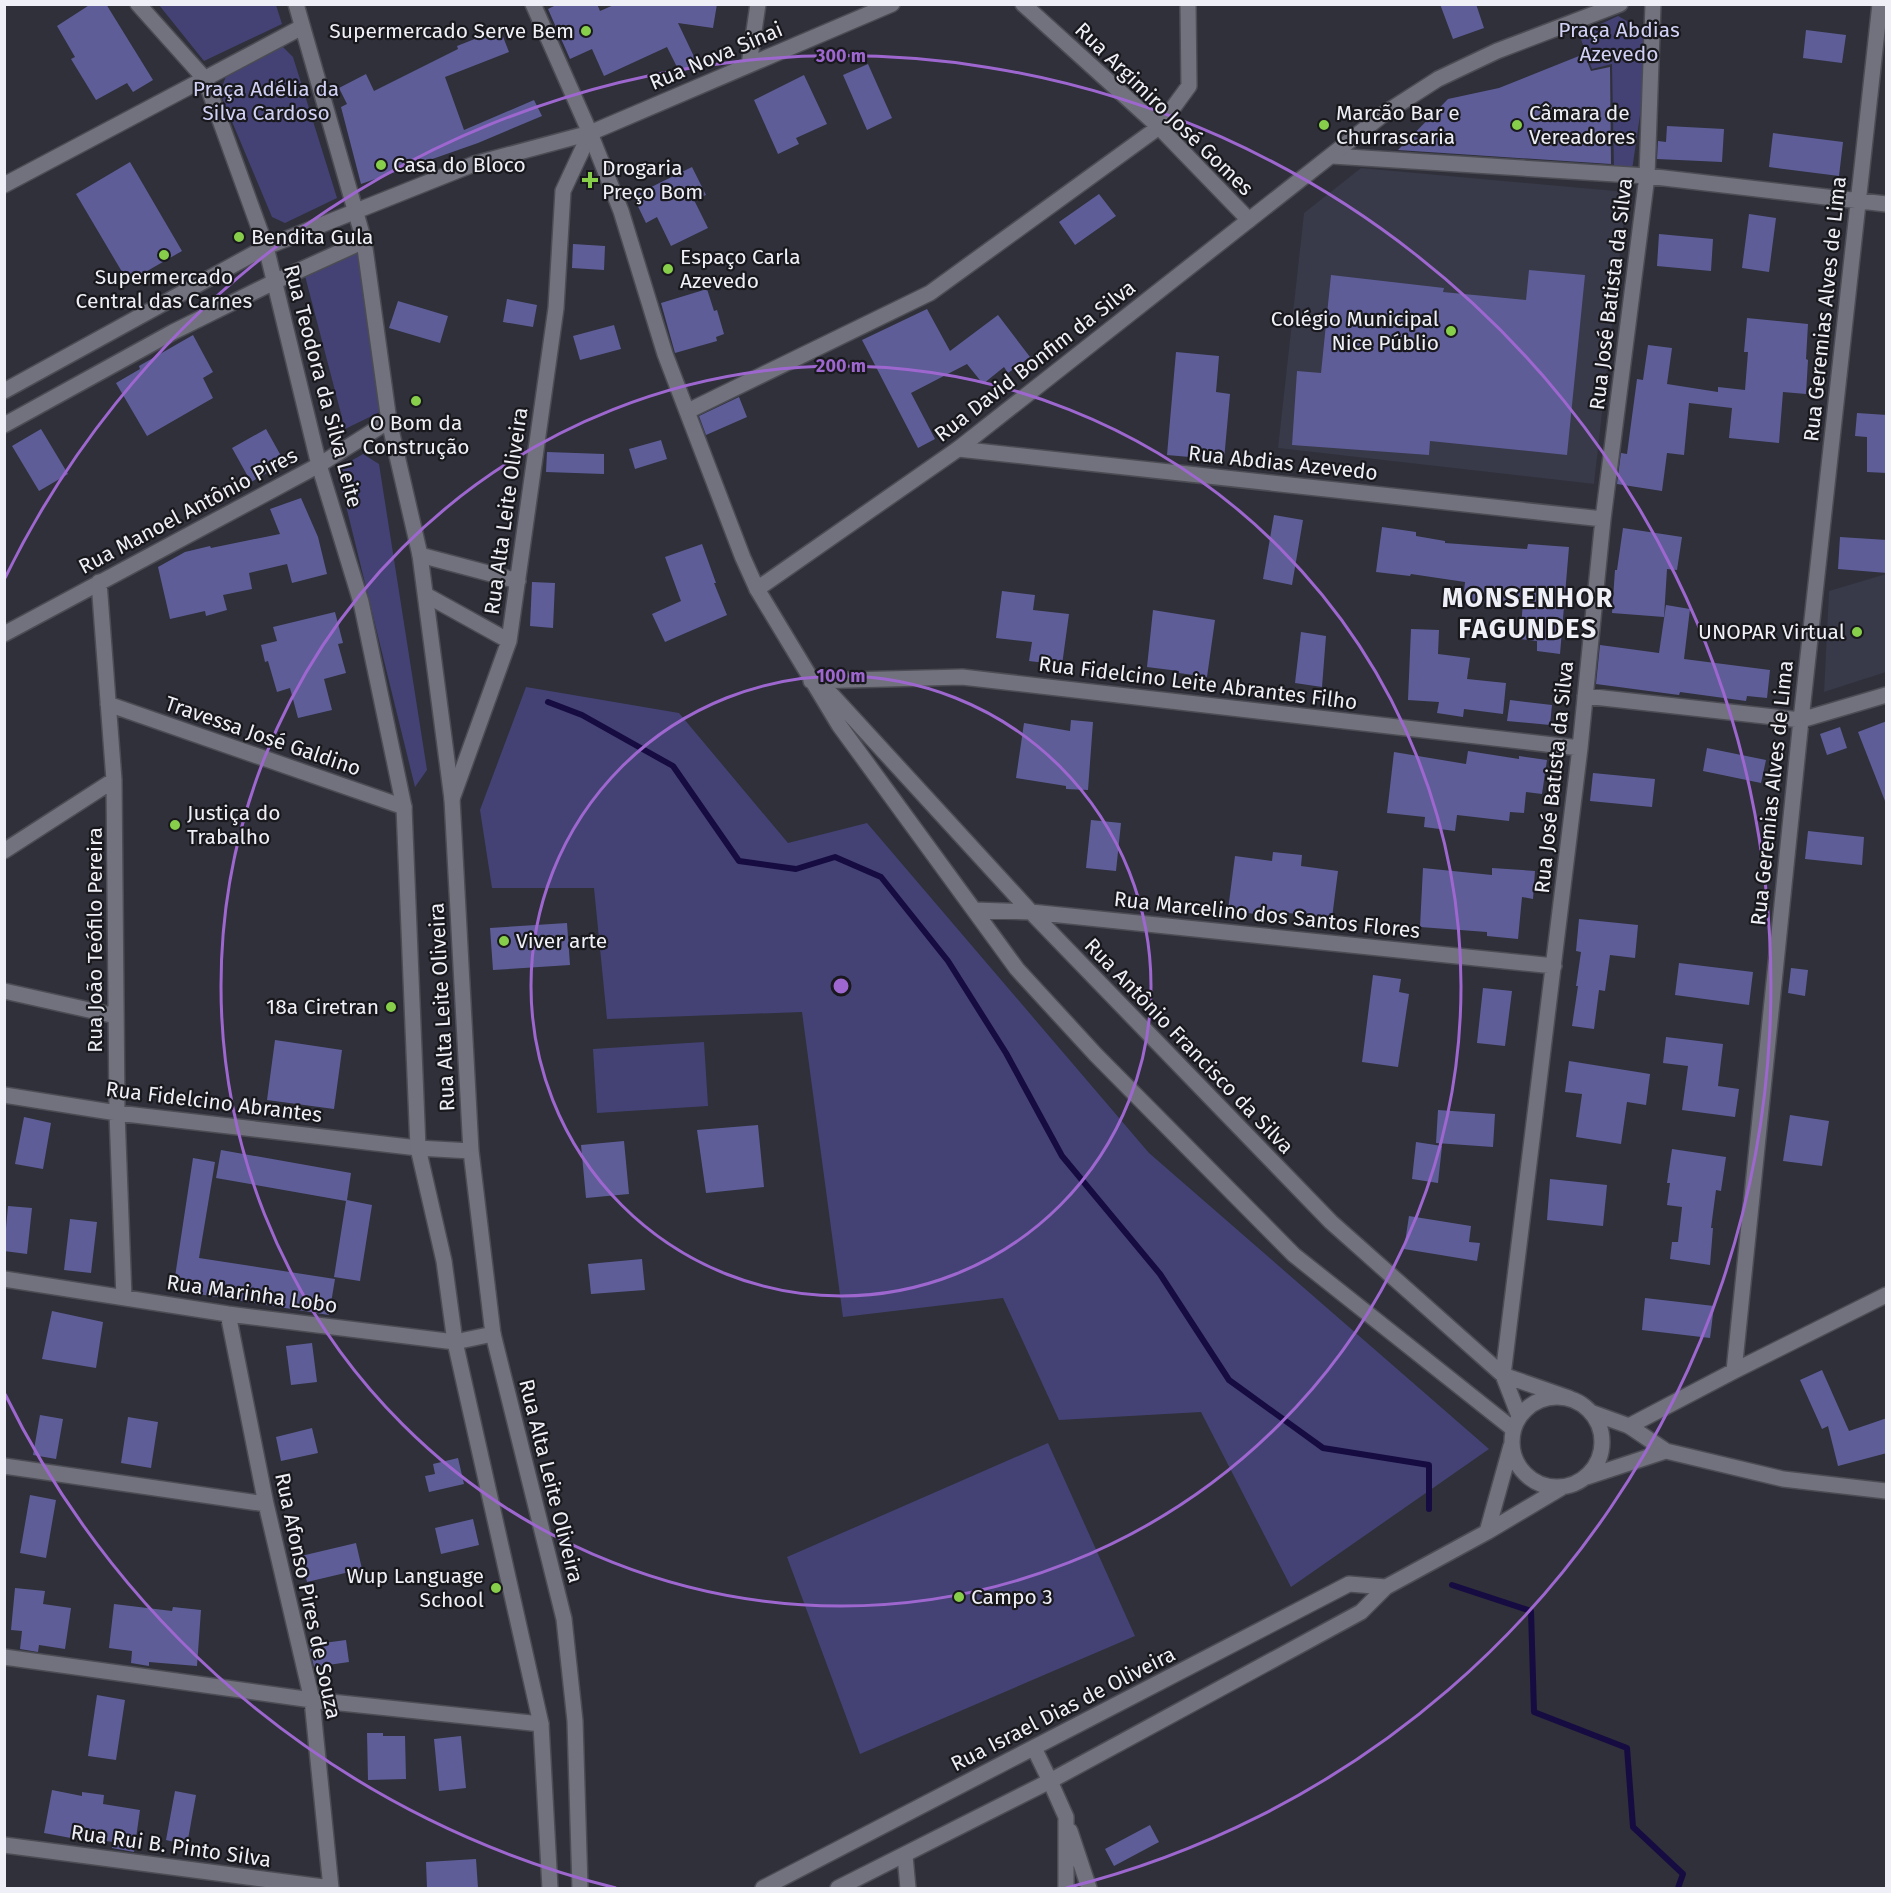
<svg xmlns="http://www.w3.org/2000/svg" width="1891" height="1893" font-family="'Fira Sans',sans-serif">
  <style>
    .built { fill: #383949 }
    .green { fill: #444274 }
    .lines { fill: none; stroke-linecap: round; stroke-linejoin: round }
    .stream { stroke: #160c41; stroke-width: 6 }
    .building { fill: #5e5d98 }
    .street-casing { stroke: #4c4c54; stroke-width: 18 }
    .secondary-casing { stroke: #4c4c54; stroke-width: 18 }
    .street { stroke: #72727e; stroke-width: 15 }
    .secondary { stroke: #72727e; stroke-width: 15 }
    .ring { fill: none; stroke: #9e67d0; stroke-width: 3 }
    .poi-dot { fill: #87cf4b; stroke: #18181d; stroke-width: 2 }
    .labels { text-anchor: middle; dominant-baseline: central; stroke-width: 4.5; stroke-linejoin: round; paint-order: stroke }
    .park-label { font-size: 21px; fill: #d0d1f5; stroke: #18181d }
    .poi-label { font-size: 21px; fill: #eff0f7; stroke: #18181d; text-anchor: start }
    .street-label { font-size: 21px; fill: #eff0f7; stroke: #18181d }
    .district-label { font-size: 27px; font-weight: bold; letter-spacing: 1.5px; fill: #eff0f7; stroke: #18181d }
    .centre { fill: #9e67d0; stroke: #18181d; stroke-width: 3 }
    .ring-label { font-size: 18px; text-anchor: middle; font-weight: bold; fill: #9e67d0; stroke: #18181d; stroke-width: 4.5; stroke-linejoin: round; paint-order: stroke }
  </style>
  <rect width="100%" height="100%" fill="#2f303a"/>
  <!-- built -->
  <path class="built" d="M1361 168 1627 192 1594 484 1278 448 1304 213Z
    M1886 574V672L1824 692 1829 591Z"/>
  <!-- green -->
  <path class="green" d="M159 5H276L282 24 204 61Z
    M1618 16 1645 31 1650 47 1632 170 1614 169 1612 64 1592 69 1579 34Z
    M282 46 293 57 337 198 285 223 272 217 220 93 226 76Z
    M361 245 382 411 345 429 304 272Z
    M363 454 379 464 427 770 415 787 337 469Z
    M526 687 679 713 788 843 867 823 1149 1153 1489 1449 1291 1587 1201 1412 1059 1420 1003 1298 843 1317 802 1012 607 1019 594 888H492L480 810Z
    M704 1042 708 1106 597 1113 593 1049Z
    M1048 1443 1135 1636 860 1754 787 1557Z"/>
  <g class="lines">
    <!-- stream -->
    <path class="stream" d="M548 702 582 715 673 766 739 861 796 869 835 857 881 877 948 961 1006 1053 1062 1156 1160 1274 1229 1380 1323 1448 1429 1465V1509
      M1452 1585 1531 1611 1534 1712 1627 1748 1633 1827 1683 1874 1678 1888"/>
  </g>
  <!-- building -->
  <path class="building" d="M91 4H106L153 80 133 92 127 83 96 100 71 59 75 57 57 26Z
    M558 4H597L600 11 616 4H717L713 28 678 23 698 65 680 73 667 47 604 76 592 49 570 59 548 9Z
    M1440 4H1476L1484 28 1453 39Z
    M500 29 509 52 445 77 464 130 534 100 542 116 478 143 361 184 341 107 347 104 339 88 366 74 374 91 458 49 457 46Z
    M1806 30 1846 35 1842 63 1803 58Z
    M1584 54 1591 71 1610 67 1611 164 1398 150 1448 99 1499 88Z
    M868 64 892 118 867 130 843 75Z
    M804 75 827 124 796 138 799 144 778 154 754 100Z
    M1667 126 1724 129 1722 162 1657 159 1658 141 1666 142Z
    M1773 133 1843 142 1839 176 1769 167Z
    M130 162 182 251 128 282 76 194Z
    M692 167 706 195 694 200 708 228 671 246 657 217 646 223 633 196Z
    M1099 194 1116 216 1075 245 1059 222Z
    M1749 214 1776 218 1769 272 1742 268Z
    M1659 234 1713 239 1711 271 1657 266Z
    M573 244 605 246 604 270 572 268Z
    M1529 270 1585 275 1567 455 1430 441 1429 455 1292 445 1297 371 1321 373 1331 275 1444 288 1443 292 1526 300Z
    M707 289 714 311 717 310 724 334 716 337 717 341 675 353 661 303Z
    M507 299 537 305 533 327 503 322Z
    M398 301 448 316 440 343 389 328Z
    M927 309 950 351 998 315 1030 357 1008 373 1004 367 983 384 967 364 911 393 935 439 918 448 862 340Z
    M1747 318 1808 324 1806 359 1808 360 1806 394 1783 392 1779 443 1729 438 1732 408 1689 403 1684 455 1667 453 1662 491 1617 484 1621 453 1627 454 1637 379 1643 380 1648 345 1672 348 1667 384 1718 392V387L1745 390 1748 352H1744Z
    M614 325 621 349 580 360 573 336Z
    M193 335 213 372 203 378 213 398 147 436 116 383 140 369 139 366Z
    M1176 352 1219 356 1216 392 1230 394 1224 460 1167 455Z
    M739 397 747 417 706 435 699 416Z
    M1857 413 1887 415V473L1867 472V437L1855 436Z
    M41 429 68 474 39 491 12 446Z
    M266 429 285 463 251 482 232 448Z
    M661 440 667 459 635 469 629 449Z
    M547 452 604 454V474L546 472Z
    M301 498 318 537 327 574 292 583 287 564 249 573 252 589 223 595 227 610 206 616 205 611 170 619 158 567 185 552 210 546 211 548 280 534 270 509Z
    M1274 515 1303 520 1292 585 1263 579Z
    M1382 527 1416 532V536L1445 541V543L1527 549 1528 544 1569 547 1560 654 1537 651V641L1520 639 1523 602 1488 600V603L1463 601 1465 582 1411 574 1410 576 1376 572Z
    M1623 528 1682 537 1677 570 1667 569 1664 617 1612 613 1615 570H1617Z
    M1840 537 1887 540V573L1838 569Z
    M702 544 716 583H714L727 615 665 642 652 614 681 601 665 557Z
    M532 582 555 583 553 628 530 626Z
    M1002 591 1035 595 1033 610 1069 614 1062 665 1029 661 1032 642 996 638Z
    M1666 605 1690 609 1684 659 1770 670 1767 698 1747 696 1746 701 1680 692 1679 695 1596 684 1600 645 1659 653Z
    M1153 610 1215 620 1207 677 1179 673V671L1147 667Z
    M335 612 343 643 338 644 346 673 324 679 332 710 298 718 290 688 277 692 268 661 265 662 261 645 277 641 273 627Z
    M1411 629 1439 630 1438 654 1470 658 1467 679 1506 683 1503 714 1464 709 1463 717 1437 713 1439 702 1408 700Z
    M1301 632 1326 636 1322 687 1295 683Z
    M1510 700 1552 705 1550 725 1507 721Z
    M1071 720 1093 722 1088 790 1066 789V786L1016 778 1024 723 1070 731Z
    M1887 721V801H1885L1858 732Z
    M1840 727 1847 748 1827 755 1820 734Z
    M1707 748 1766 760 1761 783 1703 771Z
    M1468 751 1519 759V756L1547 760 1542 794 1526 792 1524 813 1510 812 1509 821 1457 815 1455 831 1424 827 1425 817 1387 813 1394 752 1466 764Z
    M1593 773 1655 779 1652 807 1590 801Z
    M1091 820 1121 823 1116 871 1086 868Z
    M1808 831 1864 837 1862 865 1805 859Z
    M1273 852 1302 855 1301 866 1338 871 1332 918 1262 910 1261 915 1228 910 1235 856 1272 861Z
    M1423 868 1492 875V868L1535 871 1533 899 1522 897 1518 939 1487 936V932L1420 927Z
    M1579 919 1638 925 1635 958 1610 955 1605 991 1599 990 1594 1029 1572 1026 1578 986H1576L1581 952 1576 951Z
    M567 923 570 965 493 970 490 928Z
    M1679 963 1753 972 1749 1005 1675 995Z
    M1791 968 1808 970 1805 996 1788 993Z
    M1373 975 1401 979 1399 992 1409 994 1398 1067 1362 1062Z
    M1483 988 1512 991 1505 1046 1477 1043Z
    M1666 1037 1723 1044 1718 1086 1739 1089 1735 1117 1682 1110 1688 1066 1663 1063Z
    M275 1040 342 1050 334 1109 267 1100Z
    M1569 1061 1650 1074 1646 1105 1627 1102 1621 1144 1576 1137 1582 1094 1565 1092Z
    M1438 1110 1495 1114 1493 1147 1436 1143Z
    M1790 1115 1829 1121 1822 1166 1783 1161Z
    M24 1117 51 1123 43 1169 15 1164Z
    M758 1125 764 1187 706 1193 697 1130Z
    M624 1141 629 1194 586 1198 581 1145Z
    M1416 1142 1442 1146 1438 1183 1412 1179Z
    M1672 1149 1726 1157 1721 1191 1716 1190 1711 1228H1713L1710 1265 1670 1259 1672 1242H1678L1682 1207 1667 1205 1670 1183H1667Z
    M221 1150 351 1173 347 1200 372 1205 360 1281 334 1277 346 1201 216 1178Z
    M193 1158 215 1162 199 1258 335 1279 329 1315 173 1290Z
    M1550 1179 1607 1185 1603 1226 1547 1220Z
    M8 1206 32 1208 27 1254 4 1251Z
    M1409 1216 1471 1226 1469 1242 1480 1243 1477 1261 1404 1249Z
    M70 1219 97 1222 91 1273 64 1270Z
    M642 1259 645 1290 591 1294 588 1264Z
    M1645 1298 1714 1306 1710 1338 1642 1330Z
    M52 1311 103 1322 96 1368 42 1359Z
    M312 1343 317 1382 291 1385 286 1346Z
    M1822 1370 1849 1431 1887 1418V1453L1838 1466 1828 1426 1822 1429 1800 1380Z
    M40 1415 63 1419 56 1459 33 1455Z
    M128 1417 158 1422 151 1468 121 1463Z
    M312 1428 318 1453 281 1461 276 1437Z
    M458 1458 464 1484 429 1492 425 1476 435 1474 433 1464Z
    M30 1495 56 1500 46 1558 20 1553Z
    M473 1519 479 1545 441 1554 435 1528Z
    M356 1543 362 1569 307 1582 301 1556Z
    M15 1588 45 1591 43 1604 71 1608 65 1649 39 1645 38 1652 20 1649 22 1631 11 1630Z
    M114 1604 172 1611 173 1607 201 1610 197 1666 149 1662V1666L131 1663 132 1651 109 1648Z
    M346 1640 349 1662 314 1667 309 1645Z
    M97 1695 125 1700 116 1760 88 1756Z
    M367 1733H383V1736H405L406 1779 368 1780Z
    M461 1736 466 1788 439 1791 434 1739Z
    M52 1790 82 1796V1792L104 1795 103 1804 140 1810 134 1852 112 1848 113 1842 72 1836 71 1838 44 1833Z
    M175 1791 196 1795 187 1845 166 1840Z
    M1150 1825 1159 1842 1114 1866 1105 1849Z
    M476 1859 478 1888H427L426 1862Z"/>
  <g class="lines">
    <!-- street casing -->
    <g class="street-casing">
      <path id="street" d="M1023 4 1159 127 1249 220
        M749 65 758 4
        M1332 156 1647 176 1886 204
        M4 185 302 27
        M688 411 930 293 1159 127 1189 86 1188 4
        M958 449 1603 519
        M420 555 518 581
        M99 582 114 780 117 1113 124 1298
        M757 589 839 725 1017 969 1096 1055 1294 1255 1513 1429
        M426 595 509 641
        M4 634 319 465 389 421
        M811 681 962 677 1580 748
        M819 686 832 695 1031 912 1331 1222 1503 1375 1569 1398
        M1585 696 1801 720 1886 695
        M108 704 404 807
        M452 799 509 641 556 308 563 191 590 133 892 4
        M4 851 114 780
        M974 910 1031 912 1554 966
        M4 991 116 1016
        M4 1095 117 1113 418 1148
        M4 1279 228 1314 455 1342 493 1334
        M228 1314 266 1504 312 1700 331 1888
        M1734 1371 1801 720 1880 4
        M1519 1416 1503 1375 1580 748 1603 519 1647 176 1653 4
        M1629 1426 1734 1371 1886 1295
        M4 1466 266 1504
        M4 1657 312 1700 541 1724
        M1050 1781 1066 1817V1888
        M1070 1831 1089 1888
        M4 1845 331 1888
        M905 1856 908 1888"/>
    </g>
    <!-- secondary casing -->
    <g class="secondary-casing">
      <path id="secondary" d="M138 4 205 79 266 247 319 465 361 602 404 807 418 1148 444 1261 455 1342 541 1724 550 1888
        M296 4 364 241 389 421 420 555 452 799 471 1151 493 1334 564 1619 575 1721 580 1888
        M533 4 590 133 621 211 665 354 743 558 757 589 958 449 1385 113 1438 79 1497 51 1620 4
        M4 391 266 247 474 164 590 133
        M4 425 173 332 274 282 364 241
        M418 1148 471 1151
        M1512 1442a45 45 0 1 1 90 0a45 45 0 1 1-90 0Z
        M1593 1413 1629 1426 1666 1451 1783 1479 1886 1491
        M1587 1477 1666 1451
        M1487 1532 1511 1446
        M1034 1748 1050 1781
        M763 1888 1349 1584 1386 1587
        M838 1888 1050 1781 1361 1612 1386 1587 1487 1532 1561 1488"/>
    </g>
    <!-- street -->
    <use href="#street" class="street"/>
    <!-- secondary -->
    <use href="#secondary" class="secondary"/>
  </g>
  <!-- distance rings -->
  <g class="ring">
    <circle cx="841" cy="986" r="310"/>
    <circle cx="841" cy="986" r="620"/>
    <path d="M616 1888A930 930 0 0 1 5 1394M5 578A930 930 0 1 1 1066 1888"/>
  </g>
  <!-- markers -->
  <g class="poi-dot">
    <circle cx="586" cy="31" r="6"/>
    <circle cx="1324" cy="125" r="6"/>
    <circle cx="1517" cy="125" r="6"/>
    <circle cx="381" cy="165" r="6"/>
    <path d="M587 171h6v6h6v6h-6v6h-6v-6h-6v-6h6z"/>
    <circle cx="239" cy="237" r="6"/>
    <circle cx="164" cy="255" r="6"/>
    <circle cx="668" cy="269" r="6"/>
    <circle cx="1451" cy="331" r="6"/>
    <circle cx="416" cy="401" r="6"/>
    <circle cx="1857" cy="632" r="6"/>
    <circle cx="175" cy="825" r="6"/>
    <circle cx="504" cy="941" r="6"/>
    <circle cx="391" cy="1007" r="6"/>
    <circle cx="496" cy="1588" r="6"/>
    <circle cx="959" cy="1597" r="6"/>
  </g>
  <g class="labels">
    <!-- park labels -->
    <g class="park-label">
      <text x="1619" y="30">Praça Abdias<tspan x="1619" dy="24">Azevedo</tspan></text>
      <text x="266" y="89">Praça Adélia da<tspan x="266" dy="24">Silva Cardoso</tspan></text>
    </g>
    <!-- poi labels -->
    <g class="poi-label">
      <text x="574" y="31" text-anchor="end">Supermercado Serve Bem</text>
      <text x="1336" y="113">Marcão Bar e<tspan x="1336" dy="24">Churrascaria</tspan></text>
      <text x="1529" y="113">Câmara de<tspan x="1529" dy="24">Vereadores</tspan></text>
      <text x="393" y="165">Casa do Bloco</text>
      <text x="602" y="168">Drogaria<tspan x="602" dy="24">Preço Bom</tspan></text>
      <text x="251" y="237">Bendita Gula</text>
      <text x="680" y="257">Espaço Carla<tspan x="680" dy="24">Azevedo</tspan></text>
      <text x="164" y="277" text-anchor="middle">Supermercado<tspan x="164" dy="24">Central das Carnes</tspan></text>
      <text x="1439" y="319" text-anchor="end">Colégio Municipal<tspan x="1439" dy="24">Nice Públio</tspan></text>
      <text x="416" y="423" text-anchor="middle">O Bom da<tspan x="416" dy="24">Construção</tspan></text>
      <text x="1845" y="632" text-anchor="end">UNOPAR Virtual</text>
      <text x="187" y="813">Justiça do<tspan x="187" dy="24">Trabalho</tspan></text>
      <text x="516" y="941">Viver arte</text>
      <text x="379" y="1007" text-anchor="end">18a Ciretran</text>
      <text x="484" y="1576" text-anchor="end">Wup Language<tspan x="484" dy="24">School</tspan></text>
      <text x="971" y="1597">Campo 3</text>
    </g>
    <!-- street labels -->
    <g class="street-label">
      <text transform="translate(716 56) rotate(-23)">Rua Nova Sinai</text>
      <text transform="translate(1164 109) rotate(44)">Rua Argimiro José Gomes</text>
      <text transform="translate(1611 294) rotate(-83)">Rua José Batista da Silva</text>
      <text transform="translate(1825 309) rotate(-84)">Rua Geremias Alves de Lima</text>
      <text transform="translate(1035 361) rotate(-38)">Rua David Bonfim da Silva</text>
      <text transform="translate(323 386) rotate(75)">Rua Teodora da Silva Leite</text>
      <text transform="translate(1283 463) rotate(6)">Rua Abdias Azevedo</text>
      <text transform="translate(188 511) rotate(-28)">Rua Manoel Antônio Pires</text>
      <text transform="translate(506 511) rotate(-82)">Rua Alta Leite Oliveira</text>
      <text transform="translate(1198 683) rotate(7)">Rua Fidelcino Leite Abrantes Filho</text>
      <text transform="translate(263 736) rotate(19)">Travessa José Galdino</text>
      <text transform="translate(1554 777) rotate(-84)">Rua José Batista da Silva</text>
      <text transform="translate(1772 793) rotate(-84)">Rua Geremias Alves de Lima</text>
      <text transform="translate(1267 915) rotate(6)">Rua Marcelino dos Santos Flores</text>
      <text transform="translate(95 940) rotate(-90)">Rua João Teófilo Pereira</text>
      <text transform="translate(442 1007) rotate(-93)">Rua Alta Leite Oliveira</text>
      <text transform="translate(1189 1046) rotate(46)">Rua Antônio Francisco da Silva</text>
      <text transform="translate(214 1102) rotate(7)">Rua Fidelcino Abrantes</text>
      <text transform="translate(252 1294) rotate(8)">Rua Marinha Lobo</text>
      <text transform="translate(551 1481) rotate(76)">Rua Alta Leite Oliveira</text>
      <text transform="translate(308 1596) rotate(78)">Rua Afonso Pires de Souza</text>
      <text transform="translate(1063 1709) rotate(-27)">Rua Israel Dias de Oliveira</text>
      <text transform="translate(171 1846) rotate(8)">Rua Rui B. Pinto Silva</text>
    </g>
    <!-- district labels -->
    <g class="district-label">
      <text x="1528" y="598">MONSENHOR<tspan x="1528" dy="31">FAGUNDES</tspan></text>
    </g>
  </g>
  <circle cx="841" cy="986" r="9" class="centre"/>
  <g class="ring-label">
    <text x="841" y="62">300 m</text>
    <text x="841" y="372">200 m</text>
    <text x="841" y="682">100 m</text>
  </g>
  <!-- border -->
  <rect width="1891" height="1893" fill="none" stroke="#eff0f7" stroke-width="12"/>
</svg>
